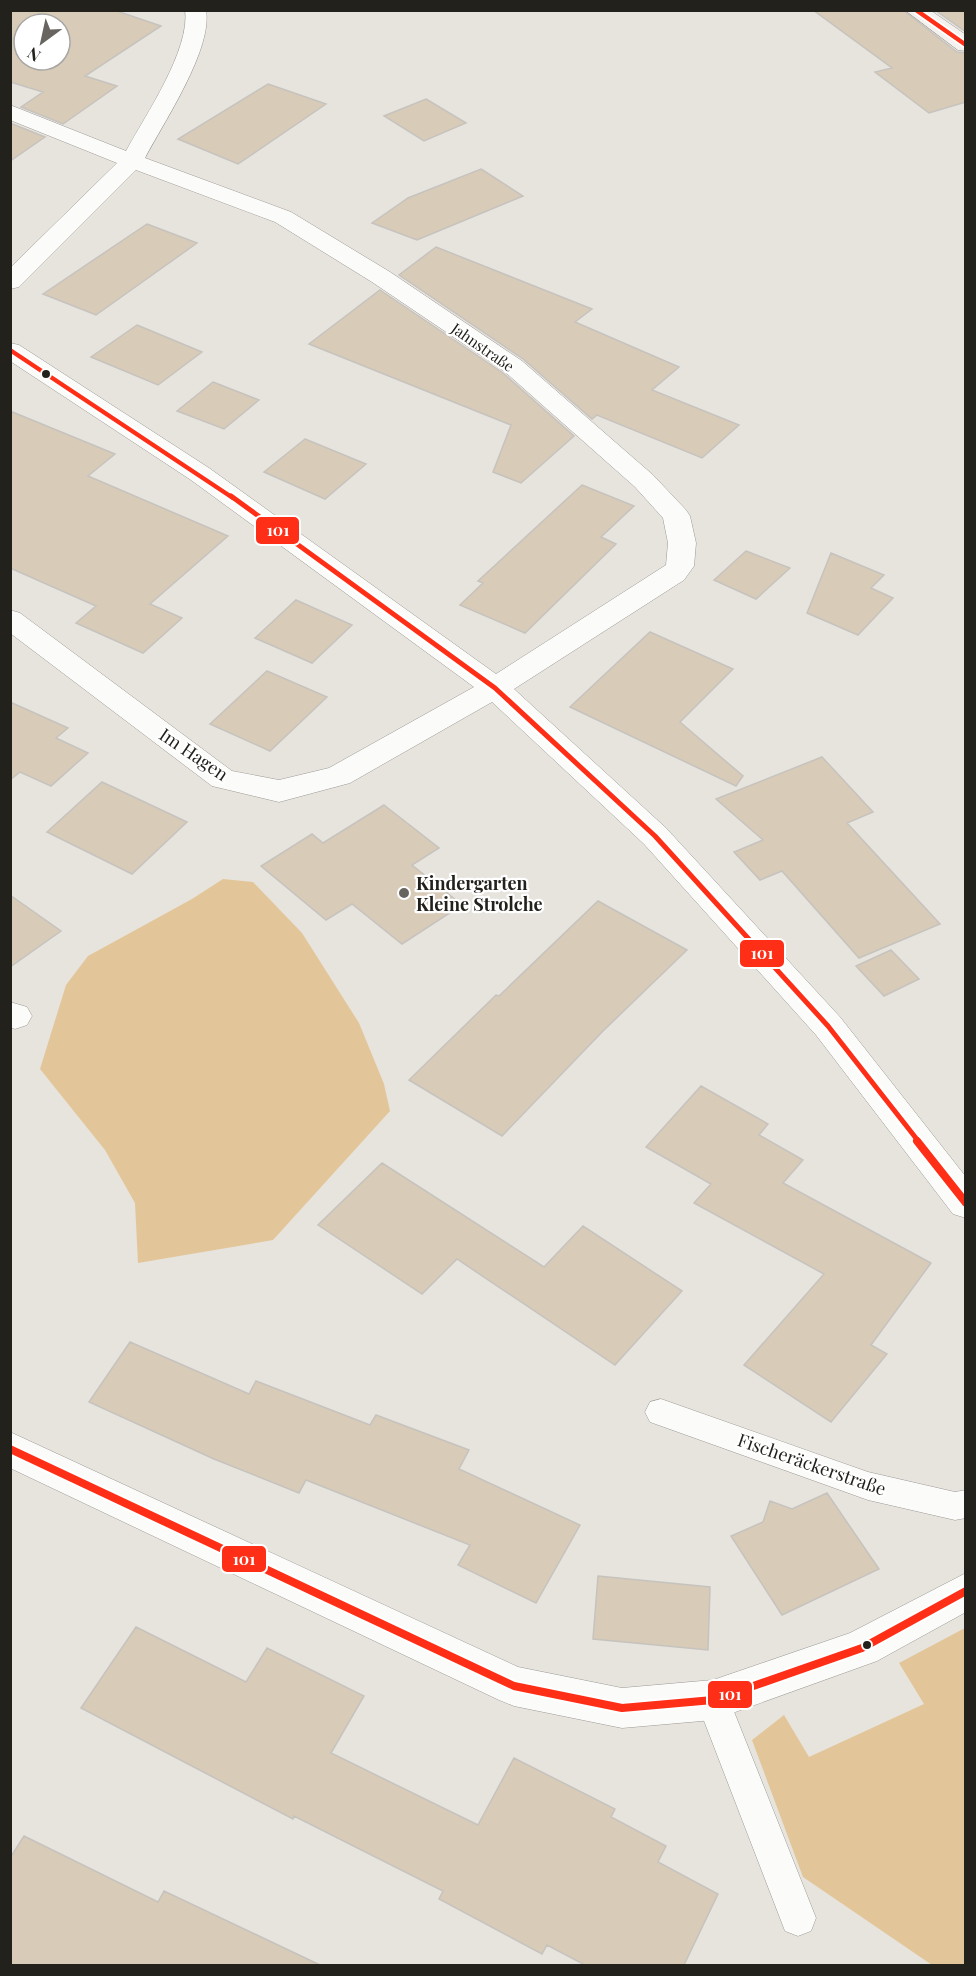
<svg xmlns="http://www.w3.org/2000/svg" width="976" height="1976" font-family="'Playfair Display',serif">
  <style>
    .green { fill: #e2c699 }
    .building { fill: #d8cbb8; stroke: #c6c3be; stroke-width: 1.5; fill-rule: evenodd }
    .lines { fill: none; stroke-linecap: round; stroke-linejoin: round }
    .lane-casing { stroke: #9d9a96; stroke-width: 1 }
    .street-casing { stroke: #9d9a96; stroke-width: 1 }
    .secondary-casing { stroke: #9d9a96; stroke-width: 1 }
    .lane { fill: #fbfbfa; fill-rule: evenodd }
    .street { fill: #fbfbfa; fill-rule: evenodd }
    .secondary { fill: #f4f1ee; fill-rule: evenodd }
    .bus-1-far2-casing { stroke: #fff; stroke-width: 8 }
    .bus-1-far1-casing { stroke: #fff; stroke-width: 10 }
    .bus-1-casing { stroke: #fff; stroke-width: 12 }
    .bus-1-far2 { stroke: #ff2e17; stroke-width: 4.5 }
    .bus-1-far1 { stroke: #ff2e17; stroke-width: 5 }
    .bus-1 { stroke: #ff2e17; stroke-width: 8 }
    .bus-dot { fill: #23211c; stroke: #fff; stroke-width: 2 }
    .poi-dot { fill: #686560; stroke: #fff; stroke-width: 2 }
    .labels { text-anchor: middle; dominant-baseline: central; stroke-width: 4.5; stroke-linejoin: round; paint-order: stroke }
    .far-street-label { font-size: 15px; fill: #23211c; stroke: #fff }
    .street-label { font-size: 18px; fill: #23211c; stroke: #fff }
    .poi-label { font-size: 18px; font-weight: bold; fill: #23211c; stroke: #fff; text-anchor: start }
    .line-badge { stroke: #fff; stroke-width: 2 }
    .badge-label { font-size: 16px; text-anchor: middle; font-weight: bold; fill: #fff }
  </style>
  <rect width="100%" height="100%" fill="#e7e3dd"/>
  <!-- green -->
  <path class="green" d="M223 879 253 882 302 933 359 1023 384 1084 390 1111 273 1240 138 1263 135 1203 105 1150 40 1069 66 985 88 956 192 899Z
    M965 1628V1965H932L803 1877 752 1740 784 1715 809 1757 924 1704 899 1663Z"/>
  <!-- building -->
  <path class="building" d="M10 10H114L161 26 85 76 117 86 63 124 21 107 43 92 10 82ZM24 24H60V60H24Z
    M813 10H903L957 52 966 53V102L929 113 875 72 892 68Z
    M935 10H966V32Z
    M268 84 326 104 238 164 178 139Z
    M426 99 466 123 424 141 384 116Z
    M10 123 45 137 10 161Z
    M481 169 523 196 417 240 372 223 408 198Z
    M147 224 197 243 96 315 43 294Z
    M436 247 592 309 575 322 679 367 652 390 739 425 702 458 597 415 592 419 523 359 399 275Z
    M380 290 503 373 574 436 521 483 493 472 511 425 309 344Z
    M137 325 202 352 158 385 91 357Z
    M213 382 259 400 224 429 177 411Z
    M10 411 115 454 88 476 228 536 150 604 182 618 143 653 76 623 96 606 10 568Z
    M305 439 366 464 325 499 264 472Z
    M582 485 634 506 601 537 616 544 525 633 460 605 483 583 478 581Z
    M746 551 790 568 756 599 714 580Z
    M831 553 884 575 871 588 893 598 858 635 807 613Z
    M296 600 352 625 312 663 255 638Z
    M650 632 733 669 680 722 743 776 736 786 570 707Z
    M267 671 327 697 270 751 210 724Z
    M10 702 68 728 56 738 88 753 51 786 20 772 10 780Z
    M822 757 873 812 847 823 940 924 859 958 782 871 760 880 734 852 763 840 716 799Z
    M102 782 187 822 132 874 47 832Z
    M384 805 439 848 412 865 462 905 402 944 352 904 326 920 261 866 312 834 323 843Z
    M10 895 61 931 10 967Z
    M598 901 687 950 603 1031 502 1136 409 1080 496 995 499 996Z
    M891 950 919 979 884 996 856 966Z
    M701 1086 768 1124 759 1135 803 1160 783 1183 931 1263 871 1345 887 1354 831 1422 744 1365 824 1274 694 1203 711 1184 646 1147Z
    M382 1163 544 1267 583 1226 682 1291 615 1365 457 1259 422 1294 318 1225Z
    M130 1342 249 1394 256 1381 370 1425 376 1415 469 1450 459 1469 580 1525 536 1603 458 1565 470 1545 306 1480 299 1493 214 1459 89 1402Z
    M827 1493 879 1569 782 1615 731 1536 763 1522 770 1501 792 1509Z
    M598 1576 710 1587 708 1650 593 1639Z
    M136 1627 246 1682 267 1648 364 1696 331 1753 478 1825 514 1758 615 1809 611 1817 666 1846 658 1862 718 1894 684 1965H585L547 1945 542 1954 439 1899 443 1891 294 1816 293 1819 81 1708Z
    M24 1836 158 1902 164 1891 320 1965H10V1858Z"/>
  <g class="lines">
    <!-- lane casing -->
    <g class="lane-casing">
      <path id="lane" d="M661 1399 868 1472 955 1492 966 1490V1518L955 1520 868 1500 650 1422 645 1412 650 1402Z
        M713 1684 725 1689 816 1918 811 1931 798 1936 785 1931 696 1700 701 1689Z"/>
    </g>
    <!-- street casing -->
    <g class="street-casing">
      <path id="street" d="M185 10H206C213 49 164 122 145 158L291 212 390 272 522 361 653 475 686 510 690 516 696 543 694 566 684 580 514 689 666 828 840 1017 966 1177V1218L953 1214 816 1035 644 844 492 702 350 783 279 802 212 786 10 633V610L20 613 232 771 279 780 329 768 474 687 191 480 10 361V343L19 345 209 468 496 674 666 565 668 543 663 518 635 487 504 371 372 282 275 222 136 170 19 287 10 289V268L117 163 10 120V105L126 151C145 116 191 49 185 10Z
        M10 1002 27 1007 32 1016 27 1025 15 1029 10 1027Z
        M10 1432 518 1667 622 1688 713 1680 850 1633 966 1573V1612L877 1661 713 1720 622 1728 514 1706 499 1700 10 1468Z"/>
    </g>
    <!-- secondary casing -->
    <g class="secondary-casing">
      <path id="secondary" d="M905 10H930L966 35V51L958 50Z"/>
    </g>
    <!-- lane -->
    <use href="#lane" class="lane"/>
    <!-- street -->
    <use href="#street" class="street"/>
    <!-- secondary -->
    <use href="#secondary" class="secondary"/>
    <!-- bus-1-far2 casing -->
    <g class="bus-1-far2-casing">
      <path id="bus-1-far2" d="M916 10 966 45
        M10 350 233 498"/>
    </g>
    <!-- bus-1-far1 casing -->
    <g class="bus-1-far1-casing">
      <path id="bus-1-far1" d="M231 496 495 688 655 836 828 1026 919 1142"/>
    </g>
    <!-- bus-1 casing -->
    <g class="bus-1-casing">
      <path id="bus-1" d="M917 1141 966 1203
        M10 1449 514 1686 622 1708 713 1700 862 1648 966 1591"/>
    </g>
    <!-- bus-1-far2 -->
    <use href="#bus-1-far2" class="bus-1-far2"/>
    <!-- bus-1-far1 -->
    <use href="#bus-1-far1" class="bus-1-far1"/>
    <!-- bus-1 -->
    <use href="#bus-1" class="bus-1"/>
  </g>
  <!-- markers -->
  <g class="bus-dot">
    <circle cx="46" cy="374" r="5"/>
    <circle cx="867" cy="1645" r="5"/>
  </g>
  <circle class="poi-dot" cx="404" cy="893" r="6"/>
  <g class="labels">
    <!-- far-street labels -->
    <g class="far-street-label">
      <text transform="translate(483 347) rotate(35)">Jahnstraße</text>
    </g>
    <!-- street labels -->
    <g class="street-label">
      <text transform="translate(194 754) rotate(34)">Im Hagen</text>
      <text transform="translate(812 1464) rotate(19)">Fischeräckerstraße</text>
    </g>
    <!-- poi labels -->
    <g class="poi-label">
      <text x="416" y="883">Kindergarten<tspan x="416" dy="21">Kleine Strolche</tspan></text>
    </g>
  </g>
  <g class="line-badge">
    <rect x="255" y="516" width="45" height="29" rx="6" fill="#ff2e17"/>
    <rect x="739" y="939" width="46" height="29" rx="6" fill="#ff2e17"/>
    <rect x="221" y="1545" width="46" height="28" rx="6" fill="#ff2e17"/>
    <rect x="707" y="1680" width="46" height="29" rx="6" fill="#ff2e17"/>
  </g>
  <g class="badge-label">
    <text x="278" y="536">101</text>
    <text x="762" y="959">101</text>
    <text x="244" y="1565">101</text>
    <text x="730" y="1700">101</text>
  </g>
  <!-- border -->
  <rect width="976" height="1976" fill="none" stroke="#23211c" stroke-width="24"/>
  <!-- north arrow -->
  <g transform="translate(42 42) rotate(213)"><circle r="28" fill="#ffffff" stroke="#a7a6a4" stroke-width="1.5"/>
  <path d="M0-4.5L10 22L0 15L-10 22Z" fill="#686560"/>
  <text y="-9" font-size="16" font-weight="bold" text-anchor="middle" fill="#23211c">N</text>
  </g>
</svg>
